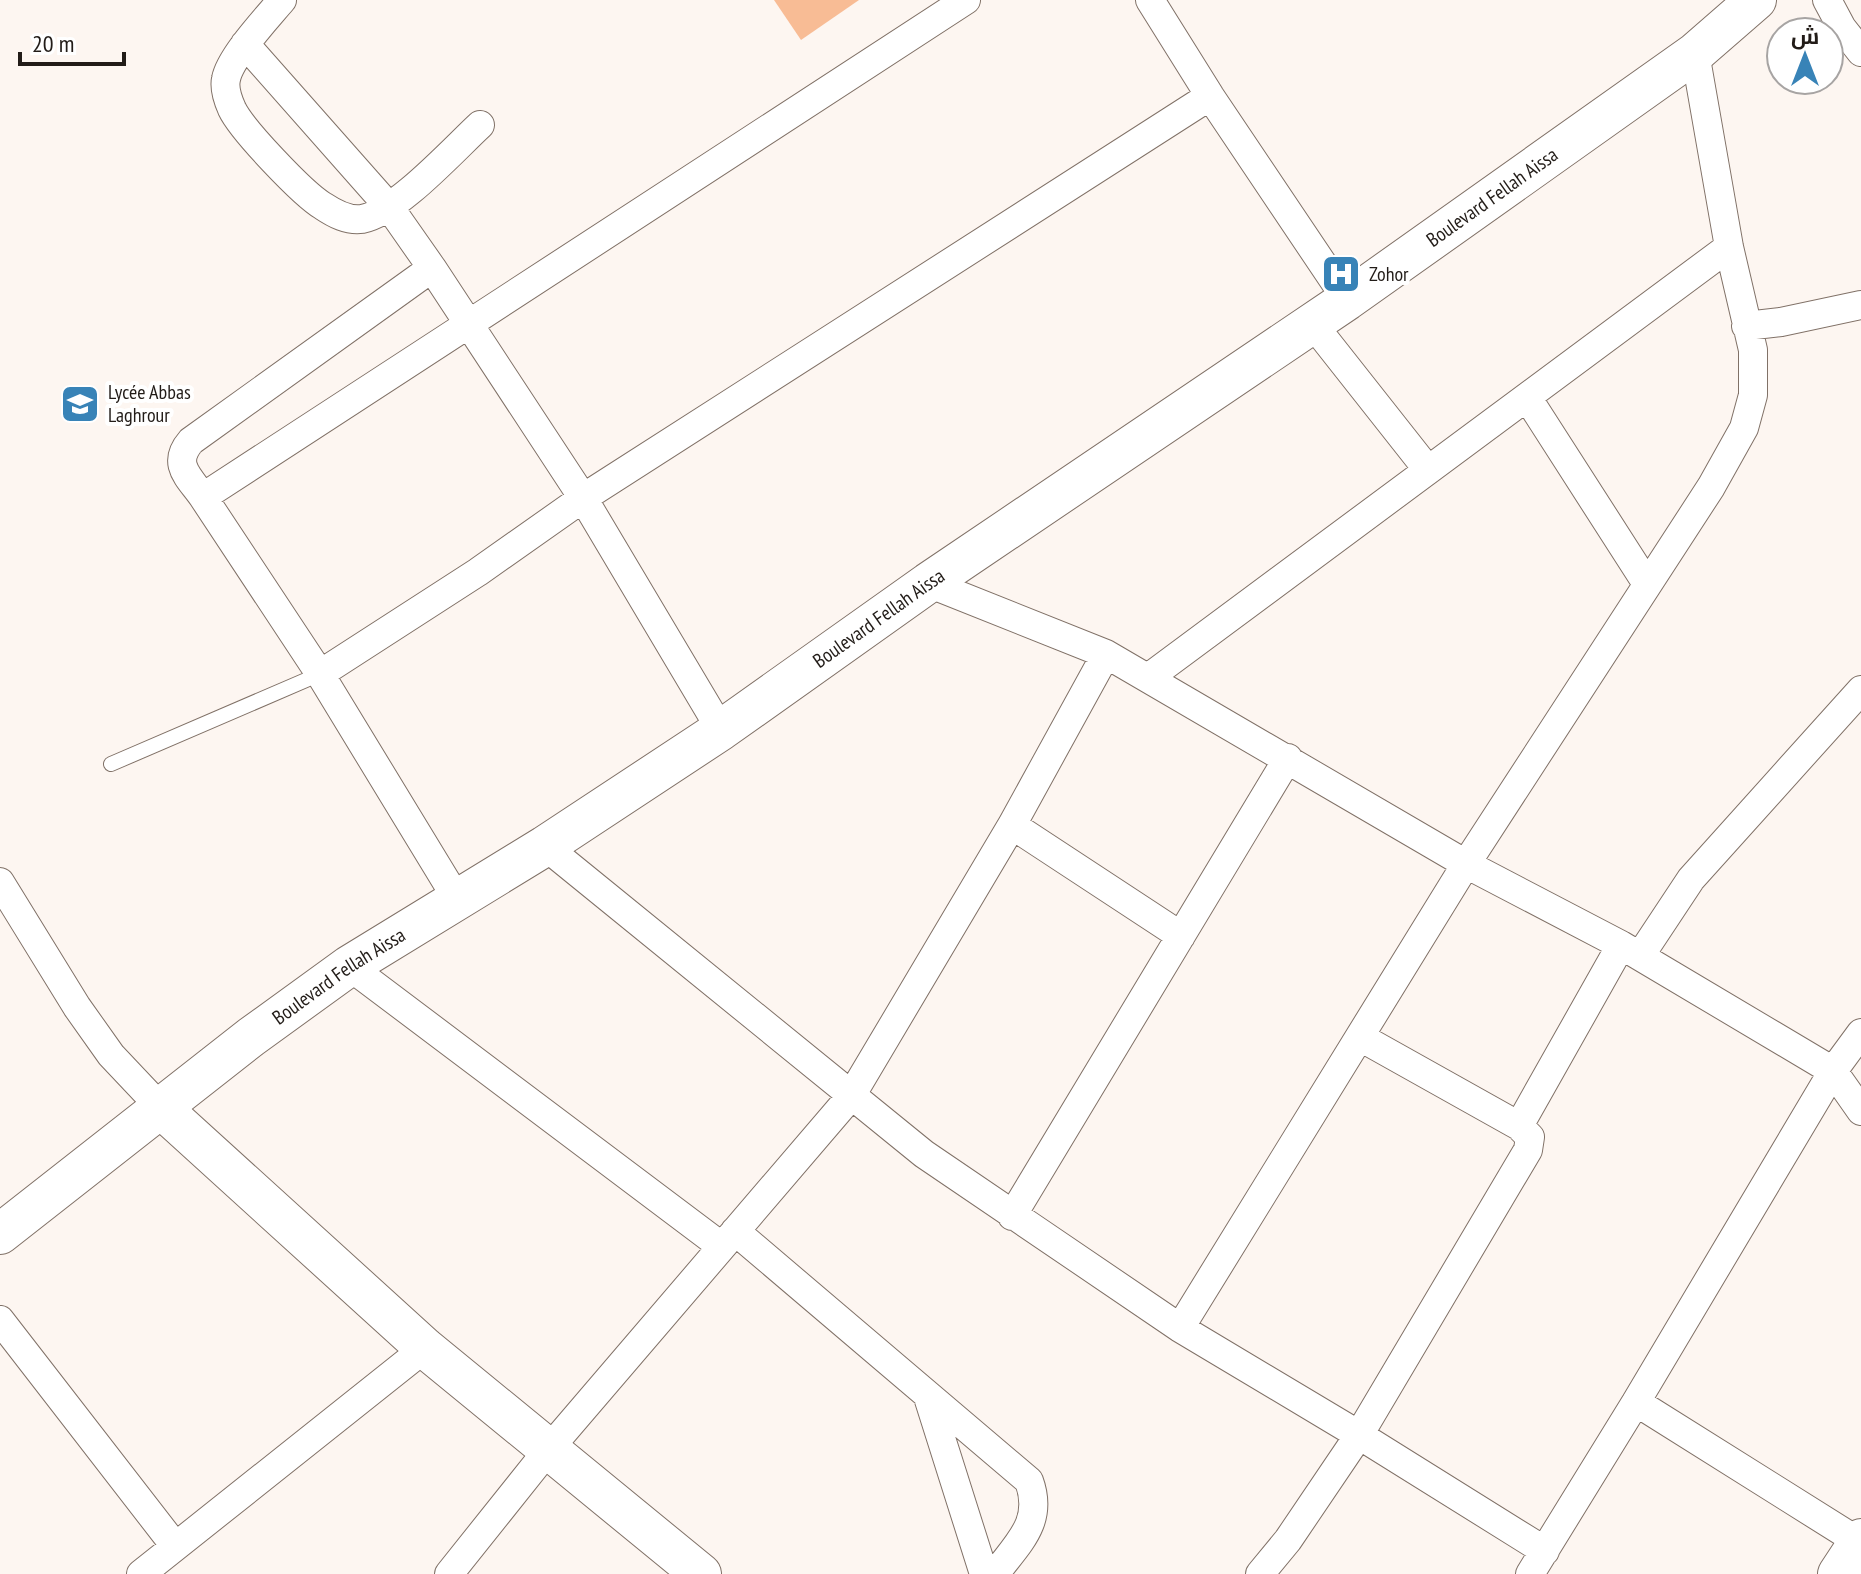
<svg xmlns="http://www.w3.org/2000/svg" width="1861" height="1574" font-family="'PT Sans Narrow',Cairo,sans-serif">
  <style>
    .green { fill: #f8bc95 }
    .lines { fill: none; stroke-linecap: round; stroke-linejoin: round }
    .lane-casing { stroke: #807167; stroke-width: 16 }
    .street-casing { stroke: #807167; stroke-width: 30 }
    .secondary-casing { stroke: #807167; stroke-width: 42 }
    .lane { stroke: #fff; stroke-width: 14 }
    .street { stroke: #fff; stroke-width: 28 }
    .secondary { stroke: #fff; stroke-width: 40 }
    .labels { text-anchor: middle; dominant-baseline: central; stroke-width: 8; stroke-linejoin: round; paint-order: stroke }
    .street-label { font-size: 20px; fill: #221c18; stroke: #fff }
    .poi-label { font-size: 20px; fill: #221c18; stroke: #fff; text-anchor: start }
  </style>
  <rect width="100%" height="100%" fill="#fdf6f1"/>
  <!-- green -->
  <path class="green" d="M774 0H859L801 40Z"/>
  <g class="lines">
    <!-- lane casing -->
    <g class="lane-casing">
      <path id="lane" d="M111 764 320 674"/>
    </g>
    <!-- street casing -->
    <g class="street-casing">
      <path id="street" d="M282 0C267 18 230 57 226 79 224 88 228 100 232 109 242 130 303 194 323 206 335 214 348 221 362 219 396 213 453 150 480 125
        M1150 0 1210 96 1347 300
        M1827 0 1842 28 1861 52
        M245 44 390 208 432 268 583 498 721 730
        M1312 323 1428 470
        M1746 326 1781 322 1861 305
        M1527 397 1647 584
        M203 497C189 477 171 464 191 441L432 268
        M928 583 1106 654 1466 864 1621 945 1833 1071 1861 1111
        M320 674 478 572 583 498 1210 96
        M1148 678 1729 247
        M1012 825 1181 936
        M545 846 924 1154 1180 1328 1359 1435 1545 1551
        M0 882 77 1007 111 1055 162 1109
        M457 899 320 674 203 497 966 0
        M1640 956 1691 879 1861 690
        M349 966 721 1246
        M1360 1037 1519 1126
        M1012 1216 1288 758
        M735 1231 1029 1481C1044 1522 1018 1543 995 1574
        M0 1320 175 1546
        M1180 1328 1466 864 1711 487 1744 428 1753 395V350L1729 247 1695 53
        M928 1397 984 1574
        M1636 1402 1859 1542
        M141 1574 425 1348
        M449 1574 548 1450 851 1096 1012 825 1106 654
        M1260 1574 1288 1540 1359 1435 1528 1150 1530 1137 1519 1126 1621 945
        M1530 1574 1636 1402 1833 1071 1861 1033"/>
    </g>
    <!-- secondary casing -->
    <g class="secondary-casing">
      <g id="secondary">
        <path d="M162 1109 425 1348 701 1574"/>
        <path id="s1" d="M0 1234 251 1037 349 966 545 846 721 730 928 583 1347 300 1695 53 1756 0"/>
        <path d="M1838 1574 1861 1539"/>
      </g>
    </g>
    <!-- lane -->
    <use href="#lane" class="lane"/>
    <!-- street -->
    <use href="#street" class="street"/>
    <!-- secondary -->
    <use href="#secondary" class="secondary"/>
  </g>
  <!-- icons -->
  <defs>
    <g id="hospital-square" transform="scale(2)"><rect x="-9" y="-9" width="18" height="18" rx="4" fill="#3883b7" stroke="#fff"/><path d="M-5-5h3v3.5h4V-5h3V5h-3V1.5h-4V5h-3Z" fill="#fff"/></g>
    <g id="school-square" transform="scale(2)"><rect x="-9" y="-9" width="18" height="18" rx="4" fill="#3883b7" stroke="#fff"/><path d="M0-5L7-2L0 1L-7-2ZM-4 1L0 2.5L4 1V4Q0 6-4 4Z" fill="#fff"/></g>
  </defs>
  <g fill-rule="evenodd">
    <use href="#hospital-square" x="1341" y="274"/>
    <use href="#school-square" x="80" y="404"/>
  </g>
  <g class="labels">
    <!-- street labels -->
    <g class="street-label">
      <text stroke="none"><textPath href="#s1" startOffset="1818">Boulevard Fellah Aissa</textPath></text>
      <text stroke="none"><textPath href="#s1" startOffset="1074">Boulevard Fellah Aissa</textPath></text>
      <text stroke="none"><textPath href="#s1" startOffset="426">Boulevard Fellah Aissa</textPath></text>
    </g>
    <!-- poi labels -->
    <g class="poi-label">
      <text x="1369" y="274">Zohor</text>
      <text x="108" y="392">Lycée Abbas<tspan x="108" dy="23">Laghrour</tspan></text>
    </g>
  </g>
  <!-- north arrow -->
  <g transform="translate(1805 56)"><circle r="38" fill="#ffffff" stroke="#a7a4a3" stroke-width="2"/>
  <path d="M0-6L14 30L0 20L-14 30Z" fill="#3883b7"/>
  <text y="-12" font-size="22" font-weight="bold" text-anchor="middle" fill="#221c18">ش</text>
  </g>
  <!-- scale -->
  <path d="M20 52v12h104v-12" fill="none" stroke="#221c18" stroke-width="4"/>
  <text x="32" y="52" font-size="24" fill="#221c18" stroke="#ffffff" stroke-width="6" paint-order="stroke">20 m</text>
</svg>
